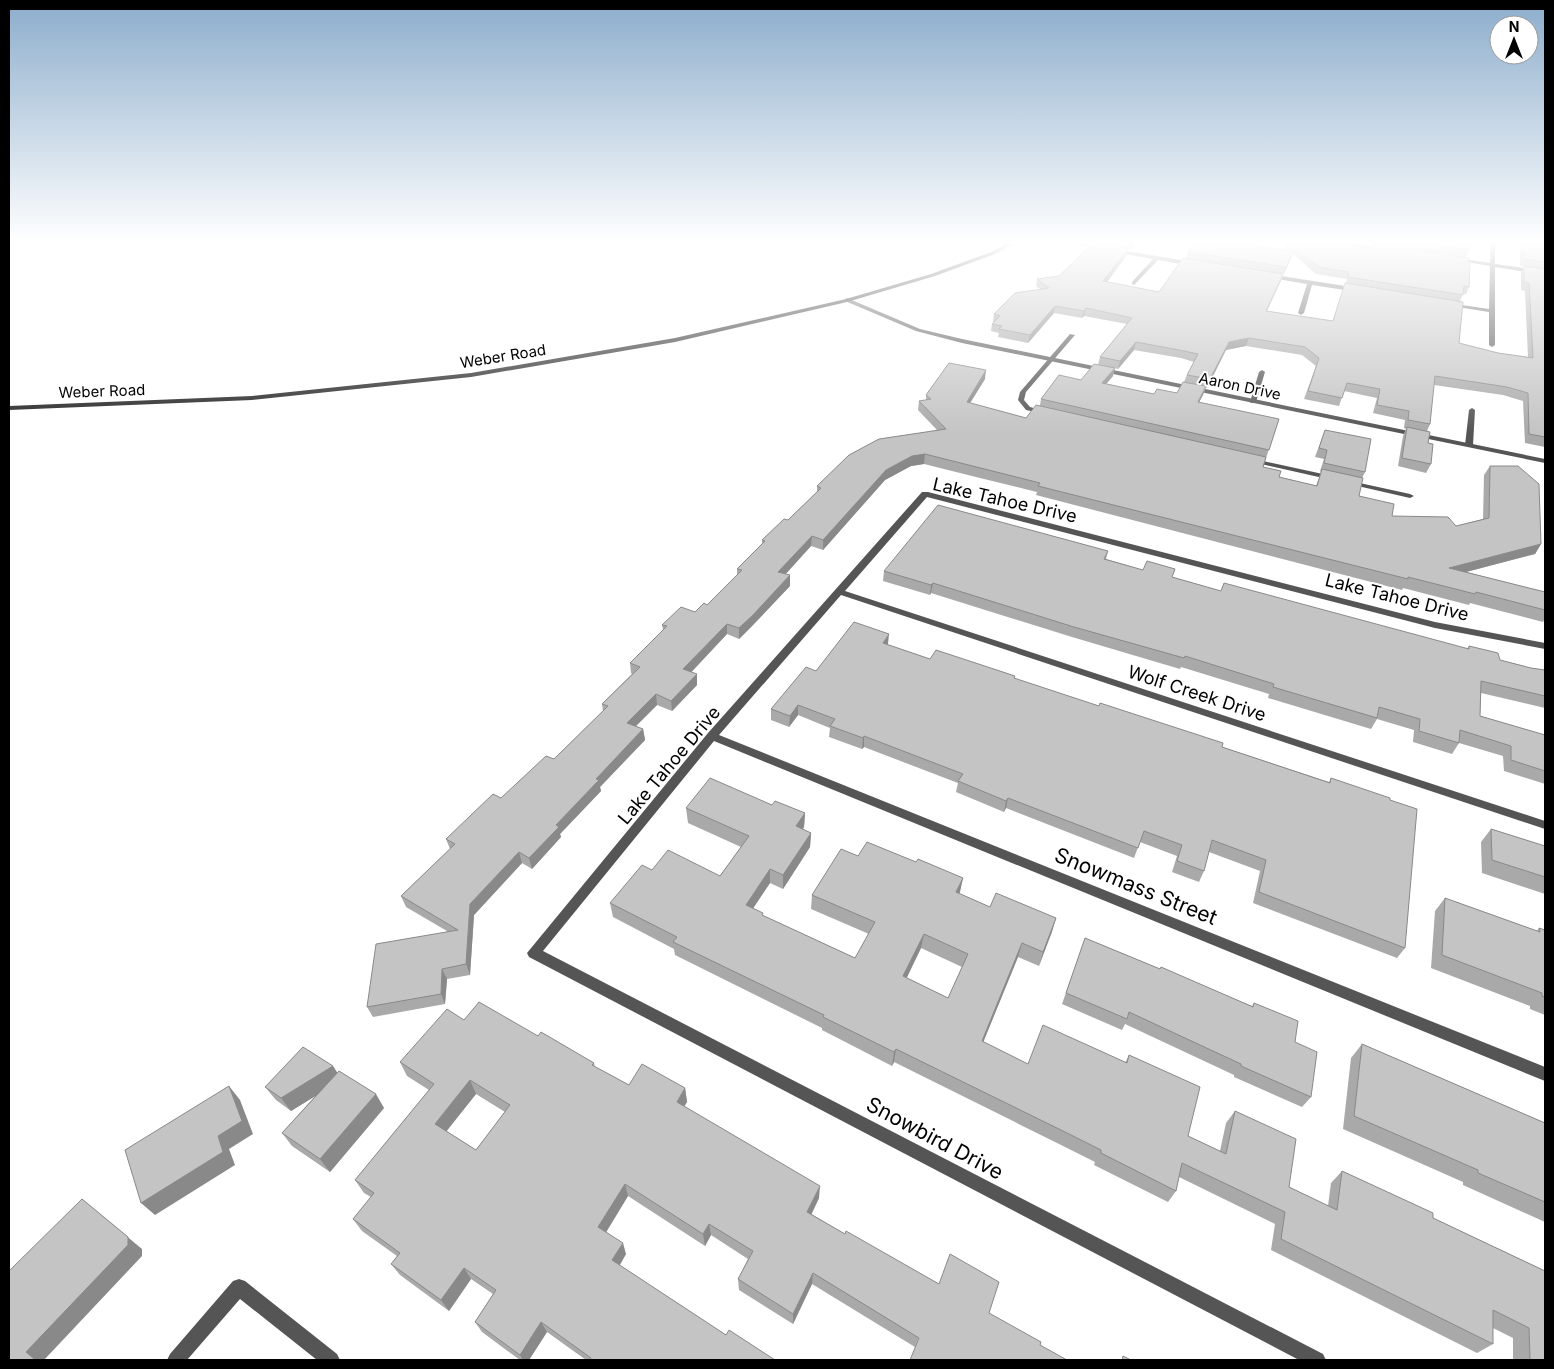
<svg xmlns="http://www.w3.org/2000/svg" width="1554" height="1369" font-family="Inter,sans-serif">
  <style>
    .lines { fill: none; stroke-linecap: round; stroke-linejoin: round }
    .minor { fill: #555; fill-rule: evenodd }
    .tertiary { fill: #555; fill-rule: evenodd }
    .secondary { fill: #222; fill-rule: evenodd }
    .wall { fill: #a9a9a9; fill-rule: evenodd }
    .shaded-wall { fill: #898989 }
    .building { fill: #c4c4c4; stroke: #898989; fill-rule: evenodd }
    .labels { text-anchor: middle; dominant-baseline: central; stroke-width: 4; stroke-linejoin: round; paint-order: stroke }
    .far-street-label { font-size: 15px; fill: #000; stroke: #fff }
    .street-label { font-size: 18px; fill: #000; stroke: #fff }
    .near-street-label { font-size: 21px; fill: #000; stroke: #fff }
  </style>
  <rect width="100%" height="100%" fill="#fff"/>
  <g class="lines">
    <!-- minor -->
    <path class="minor" d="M1063 241H1072L1104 248 1101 250Z
      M1344 241H1348V243L1387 249 1384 251 1345 245 1343 244Z
      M1491 241H1495V264L1545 271V275L1495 267V345L1492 347 1489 345V312L1445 305 1448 303 1489 309 1490 266 1454 260 1457 258 1490 263Z
      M1115 249 1192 262 1195 264 1192 266 1158 260 1134 285 1132 284V282L1153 259 1113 252Z
      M1268 274 1358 288 1361 290 1358 292 1312 285 1304 313 1301 315 1298 313 1307 284 1266 277V275Z
      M1070 334 1075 335 1026 392 1024 400 1030 407 1048 412 1045 414 1026 410 1018 400 1020 392Z
      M1262 370 1265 372 1256 402 1251 403 1250 402 1259 372Z
      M1472 408 1475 410 1473 445 1469 447 1465 445 1469 410Z
      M1249 458 1332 476 1336 478 1332 480 1252 462H1249Z
      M1346 480 1410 494 1414 496 1410 498 1349 484H1346Z
      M922 492H928L1435 622 1545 643V649L1435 628 927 497 845 591 1545 821V829L841 595 719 735 1545 1067V1081L714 741 543 951 1323 1354 1326 1360H1299L529 957 527 953 708 733Z
      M239 1279 245 1281 337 1354 340 1360H317L240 1299 187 1360H167L170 1354 233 1281Z"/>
    <!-- tertiary -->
    <path class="tertiary" d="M847 298 920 329 962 339 1545 459V463L962 343 916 331 845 301V299Z"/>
    <!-- secondary -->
    <path class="secondary" d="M1012 241H1018L995 254 935 276 847 302 675 342 471 377 252 400 9 410V406L252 396 471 373 675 338 846 299 931 274 991 252Z"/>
  </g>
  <!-- wall -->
  <path class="wall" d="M1098 241H1137L1131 249H1128L1126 256 1107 282 1159 292 1186 259 1188 252 1289 250 1283 246 1285 241H1331V243L1371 249 1373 244 1469 287 1466 294H1463L1460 301 1459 343 1498 353 1528 357 1525 291 1521 290V273L1524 266H1520V241H1545V447L1525 443 1523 401 1503 395 1434 385 1430 424 1427 431 1431 464 1426 473 1398 466 1403 436 1406 429 1404 428 1405 420 1373 413 1377 398 1344 391 1339 406 1304 399 1316 366 1302 355 1246 346 1226 350 1207 388 1206 387 1203 395 1199 402 1279 419 1263 467 1279 477 1316 486 1321 472 1320 471 1324 459 1315 457 1325 430 1365 472 1362 478 1359 496 1392 516 1456 526 1483 519 1484 475 1490 466 1541 544 1535 554 1466 572 1545 592V618L1543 622 1470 603 1469 605 1403 588 1402 590 1036 495 1037 492 980 478 924 464 911 466 885 480 823 550 811 546 786 574 790 586 753 625 739 639 727 634 691 672 697 685 672 711 657 705 636 726 643 729 645 740 600 787 601 791 560 834 561 837 532 869 522 863 474 915 470 975 447 979 445 1004 373 1017 367 1007 447 931 406 907 401 896 450 849 446 839 554 759 603 711 602 704 632 674 631 673 630 663 663 630 662 625 695 612 707 605 737 575V569L762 544V540L788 520 817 492V486L937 430 918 410 919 401 926 400V395L985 379 970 403 1026 418 1040 405 1041 399 1081 380 1098 365 1100 357 1127 324 1084 316 1082 318 1054 313 1028 343 998 337 999 333 991 331 992 324 994 322H993L994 314 1040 289 1036 286 1037 279 1059 276 1097 243ZM1293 254 1316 274 1347 279 1333 321 1267 311ZM1134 350 1181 358 1194 362 1187 375 1184 382 1177 393 1154 394 1106 384 1113 376 1114 368 1118 369Z
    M1373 241H1470L1469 250 1466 257 1372 243Z
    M1108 551 1106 559 1143 570 1175 569 1172 577 1221 591 1467 649 1469 646 1500 660 1531 668 1545 670V708L1481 693 1480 716 1545 735V784L1504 771 1503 756 1459 743 1452 754 1413 742 1414 730 1377 719 1371 729 1268 698 1269 694 1181 667 1180 669 1072 637 931 593 930 595 883 581 884 571Z
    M888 644V645L930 659 1015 676V679L1329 782 1331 778 1390 800 1405 948 1397 958 1253 903 1260 871 1209 852 1204 871 1199 882 1172 872 1177 856 1140 842 1134 858 1006 808 1004 812 956 792 958 783 864 747 862 749 829 737 830 728 798 715 789 727 771 720V709L816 671Z
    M772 805 805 813 804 827 803 829 811 833 810 847 783 889 770 883 753 908 763 916 855 958 869 934 811 909 812 895 858 856 916 862 963 878 959 894 990 907 1056 918 1039 966 1018 957 983 1042 1028 1064 1125 1063 1129 1055 1188 1136 1220 1151 1226 1123 1235 1111 1289 1187 1328 1206 1331 1183 1342 1171 1433 1218 1545 1271V1360H1513V1338L1493 1328V1344L1477 1353 1271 1250 1275 1224 1179 1177 1176 1191 1168 1202 1094 1165 1095 1162 1059 1144 894 1062 892 1066 822 1030V1028L675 955 674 949 613 917 610 903 652 870 720 876 741 847 688 823 686 808ZM921 948 962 967 948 998 906 978Z
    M1491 829 1545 846V894L1482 873 1481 842Z
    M1445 898 1537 931 1539 928 1545 930V1015L1530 1009V1006L1431 968 1435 911Z
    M1085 938 1160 969 1252 1006 1254 1003 1295 1042 1311 1097 1302 1107 1234 1077V1075L1125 1024 1122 1030 1062 1004Z
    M464 1020 538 1036 594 1063 595 1067 629 1085 685 1088 687 1102 684 1106 819 1198 811 1214 845 1234 939 1284 915 1347 812 1284 793 1324 739 1290 738 1279 748 1259 711 1235 705 1246 628 1196 606 1232 626 1254 619 1265 726 1335 775 1360H586L547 1332 529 1360H520L482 1332 475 1322 493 1294 471 1279 449 1311 400 1275 391 1264 397 1256 362 1231 353 1219 371 1197 364 1193 355 1180 429 1090 407 1076 400 1062ZM476 1094 505 1112 476 1150 446 1131Z
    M1362 1044 1545 1123V1222L1463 1185V1182L1343 1129 1351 1058Z
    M333 1066 337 1073 384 1108 330 1172 292 1146 282 1133 316 1095 291 1111 276 1100 265 1087Z"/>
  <!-- shaded-wall -->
  <path class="shaded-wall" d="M1133 241H1137L1131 249 1132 242Z
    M1128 249 1126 256 1102 289 1103 281Z
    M1293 251 1291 258 1284 274 1286 267Z
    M1283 274 1281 281 1263 318 1266 311Z
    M1055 306 1054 313 1028 343 1030 335Z
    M1086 308 1084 316 1082 318 1084 311Z
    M1249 338 1246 346 1226 350 1207 388 1210 379 1229 342Z
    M1136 342 1134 350 1118 369 1120 361Z
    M1115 368 1113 376 1100 391 1102 383Z
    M986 370 985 379 965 411 967 402Z
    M1206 386 1203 395 1195 410 1198 402Z
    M925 454 924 464 911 466 885 480 823 550V540L886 470 912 456Z
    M812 536 811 546 778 582V572Z
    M1541 544 1535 554 1443 578 1449 568Z
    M790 575V586L753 625 739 639V628Z
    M933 583 931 593 930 595 931 585Z
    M727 624V634L684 680 683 669Z
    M889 634 888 644 882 654 883 643Z
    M697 674V685L672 711 671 701Z
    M656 694 657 705 629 733 627 723Z
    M798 705V715L789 727 790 716Z
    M643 729 645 740 600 787 601 791 560 834 561 837 532 869 529 858 556 825 596 779Z
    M864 736V747L862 749 863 738Z
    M1008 798 1006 808 1004 812 1006 801Z
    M805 813 804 827 795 840 796 826Z
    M811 833 810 847 783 889V875Z
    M519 852 522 863 474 915 470 975 466 964 470 904Z
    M770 869V883L746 919V905Z
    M963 878 960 892 953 906 956 892Z
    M1056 918 1052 932 1039 966 1043 952Z
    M924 934 921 948 901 990 903 976Z
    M1022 943 1018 957 978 1055 982 1041Z
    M442 969 447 979 445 1004 441 994Z
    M896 1049 894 1062 892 1066 894 1052Z
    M333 1066 342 1080 291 1111 281 1098Z
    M470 1080 476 1094 442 1137 435 1124Z
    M229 1086 240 1100 253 1134 229 1149 235 1165 155 1215 141 1203 218 1136Z
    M685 1088 687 1102 679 1115 677 1102Z
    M376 1094 384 1108 330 1172 320 1159Z
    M625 1184 628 1196 602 1239 598 1227Z
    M820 1186 819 1198 807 1224V1212Z
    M82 1199 142 1249V1256L44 1360H35L26 1352Z
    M709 1224 711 1235 705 1246 703 1234Z
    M623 1243 626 1254 616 1272 612 1260Z
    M464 1268 471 1279 449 1311 441 1300Z
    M813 1273 812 1284 793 1324V1314Z
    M541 1322 547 1332 529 1360H523L520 1355Z"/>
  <!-- building -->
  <path class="building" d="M1195 241H1226L1293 251 1286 267 1188 252Z
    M1288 241H1331V243L1371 249 1373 244 1469 258 1468 262H1470L1469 287 1464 286 1463 295 1348 277 1349 272 1318 267Z
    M1406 241H1470L1469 250Z
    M1523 241H1545V262L1524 259Z
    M1094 242 1128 249 1103 281 1159 292 1183 258 1283 274 1266 311 1333 321 1345 283 1463 302 1459 343 1498 353 1533 358 1529 283H1524V266L1545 269V437L1529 434 1528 393 1507 387 1435 376 1430 424 1408 420 1409 411 1377 405 1380 389 1347 383 1342 398 1308 391 1319 358 1305 347 1249 338 1229 342 1210 379 1187 375 1198 354 1184 351 1136 342 1120 361 1100 357 1132 318 1086 308 1084 311 1055 306 1030 335 999 329 1002 326 992 324 1000 316 994 314 1015 293 1049 288 1037 279 1059 276Z
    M949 363 986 370 967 402 1026 418 1036 405 1266 457 1263 467 1281 471 1279 477 1317 486 1322 469 1363 478 1359 496 1394 504 1392 516 1448 517 1456 526 1489 518 1490 466H1518L1539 484 1541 544 1449 568 1545 592V610L1476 592 1475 594 1408 577V579L1038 486 1040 483 925 454 912 456 886 470 823 540 812 536 778 572 790 575 753 615 739 628 727 624 683 669 697 674 671 701 656 694 627 723 643 729 596 779 599 780 556 825 559 827 529 858 519 852 470 904 466 964 442 969 441 994 367 1007 376 944 458 930 401 896 455 844 446 839 493 794 501 798 546 756 554 759 608 706 602 704 640 667 630 663 667 626 662 625 681 607 695 612 704 603 707 605 742 570 737 569 765 541 762 540 784 519 788 520 821 488 817 486 849 455 879 439 946 429 919 401 931 399 926 395Z
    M1094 364 1115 368 1102 383 1154 394 1157 389 1177 393 1183 382 1206 386 1198 402 1279 419 1269 450 1041 399 1059 375 1081 380Z
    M1407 427 1430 432 1428 443 1433 444 1431 464 1402 458Z
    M1325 430 1371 439 1365 472 1324 463 1327 450 1319 448Z
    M938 505 1108 551 1104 559 1143 570 1147 561 1175 569 1172 577 1221 591 1224 583 1469 649V646L1498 653 1500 660 1531 668 1545 670V696L1481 681 1480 716 1545 735V771L1511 760V746L1460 730 1459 743 1419 731 1420 719 1379 707 1377 718 1273 687 1274 684 1185 656 1184 658 1074 627 933 583 931 585 884 571Z
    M854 622 889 634 883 643 930 659 936 650 1015 676 1014 678 1099 706 1100 703 1223 743 1222 747 1330 783 1331 778 1390 798V800L1417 809 1405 948 1259 892 1266 860 1212 840 1204 871 1177 861 1182 845 1144 831 1138 848 1008 798 1006 801 958 781 963 774 864 736 863 738 830 726 835 719 798 705 790 716 771 709 806 667 816 671Z
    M710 778 772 805 775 801 805 813 796 826 811 833 783 875 770 869 746 905 763 913 762 915 855 958 875 922 812 895 841 849 858 856 867 842 916 862 918 859 963 878 956 892 990 907 996 893 1056 918 1043 952 1022 943 982 1041 1028 1064 1043 1025 1127 1063 1129 1055 1200 1087 1188 1136 1226 1154 1235 1111 1296 1139 1289 1187 1337 1210 1342 1171 1433 1213V1218L1545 1271V1360H1530L1529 1328 1493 1310V1344L1281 1239 1285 1212 1182 1163 1176 1191 1101 1153V1150L1065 1132 896 1049 894 1052 823 1017 824 1015 673 942 677 937 610 903 642 865 652 870 668 850 720 876 749 836 686 808ZM924 934 968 954 948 998 903 976Z
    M1491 829 1545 846V877L1492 860Z
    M1445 898 1540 932 1539 928 1545 930V997L1542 996V993L1442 955Z
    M1085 938 1160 969 1161 967 1253 1007 1254 1003 1298 1021 1295 1042 1317 1052 1311 1097 1241 1066V1064L1129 1012 1127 1019 1066 993Z
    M479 1002 538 1036 541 1032 594 1063 592 1065 629 1085 642 1064 685 1088 677 1102 820 1186 807 1212 845 1234 846 1231 939 1284 950 1254 999 1282 989 1313 1041 1342 1040 1345 1067 1360H910L919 1338 813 1273 793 1314 738 1279 753 1251 709 1224 703 1234 625 1184 598 1227 623 1243 612 1260 726 1335 729 1330 775 1360H590L591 1358 541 1322 520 1355 475 1322 496 1290 464 1268 441 1300 391 1264 400 1253 353 1219 374 1193 355 1180 434 1084 400 1062 447 1009 464 1020ZM470 1080 510 1105 476 1150 435 1124Z
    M1362 1044 1545 1123V1202L1478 1173V1170L1354 1116Z
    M303 1047 333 1066 281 1098 265 1087Z
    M339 1071 376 1094 320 1159 282 1133Z
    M229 1086 242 1121 218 1136 223 1152 141 1203 125 1150Z
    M82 1199 128 1237V1245L26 1352 35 1360H9V1271Z
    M1123 1356 1131 1360H1122Z"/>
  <!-- sky -->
  <linearGradient id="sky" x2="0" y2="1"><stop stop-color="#8cadcc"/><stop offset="0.56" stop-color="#fff"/><stop offset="1" stop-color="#fff" stop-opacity="0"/></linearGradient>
  <rect width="1554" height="433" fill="url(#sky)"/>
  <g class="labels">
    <!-- far-street labels -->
    <g class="far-street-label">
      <text transform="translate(503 356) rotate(-9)">Weber Road</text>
      <text transform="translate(1240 386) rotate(12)">Aaron Drive</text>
      <text transform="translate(102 391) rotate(-2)">Weber Road</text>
    </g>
    <!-- street labels -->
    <g class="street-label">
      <text transform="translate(1005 500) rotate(13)">Lake Tahoe Drive</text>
      <text transform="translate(1397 597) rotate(14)">Lake Tahoe Drive</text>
      <text transform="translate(1197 693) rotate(18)">Wolf Creek Drive</text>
      <text transform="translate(669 765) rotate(-50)">Lake Tahoe Drive</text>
    </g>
    <!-- near-street labels -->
    <g class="near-street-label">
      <text transform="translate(1136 886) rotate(22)">Snowmass Street</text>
      <text transform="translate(935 1138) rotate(28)">Snowbird Drive</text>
    </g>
  </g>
  <!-- border -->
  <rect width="1554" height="1369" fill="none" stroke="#000000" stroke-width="20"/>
  <!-- north arrow -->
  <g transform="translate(1514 40)"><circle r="24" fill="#ffffff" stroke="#999999"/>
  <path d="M0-4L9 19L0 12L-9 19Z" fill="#000000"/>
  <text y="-8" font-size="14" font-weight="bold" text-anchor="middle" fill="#000000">N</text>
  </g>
</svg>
